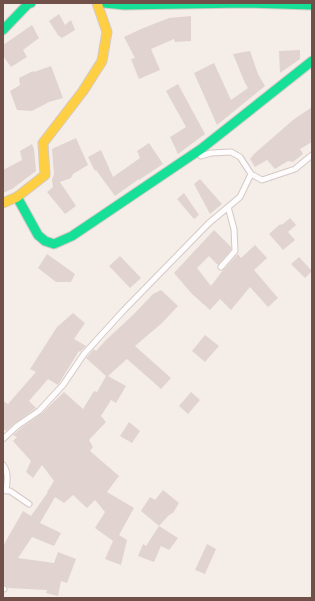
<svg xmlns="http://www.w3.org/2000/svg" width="315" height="601" font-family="'Alegreya Sans',sans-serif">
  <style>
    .building { fill: #e1d4d0 }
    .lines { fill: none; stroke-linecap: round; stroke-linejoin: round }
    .lane-casing { stroke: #d4c9c5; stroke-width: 7 }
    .fast-casing { stroke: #d4c9c4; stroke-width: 11 }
    .slow-casing { stroke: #d4c9c4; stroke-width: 11 }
    .lane { stroke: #fefcfc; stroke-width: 5 }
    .fast { stroke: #16e098; stroke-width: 9 }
    .slow { stroke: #ffcf43; stroke-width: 9 }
  </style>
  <rect width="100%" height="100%" fill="#f5ede8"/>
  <!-- building -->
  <path class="building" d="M59 14 65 25 71 20 75 30 62 38 58 35 49 21Z
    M191 16V41L175 42 174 39 151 49 160 70 139 79 131 59 135 58 124 37 141 29 169 18Z
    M32 25 39 38 23 50 27 57 11 67 3 56V45Z
    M300 50V59L280 73 279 51Z
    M250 51 258 74 265 86 217 125 194 73 214 63 231 100 248 88 245 83 233 54Z
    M51 66 63 98 49 102 32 111 17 110 10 91 20 85 19 78 33 71 34 72Z
    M178 84 205 134 178 154 170 137 186 127 166 91Z
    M312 107V142L300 149 303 154 293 162 288 161 275 169 267 160 255 167 250 159 254 154 293 120Z
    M76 138 88 165 73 174 71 178 60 182 76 206 65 214 47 192 53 187 52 180 54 174 52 149Z
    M149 143 163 164 139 180V179L115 196 96 170 95 171 88 157 101 150 113 177 140 158 137 151Z
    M32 144 34 149 36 171 12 189 3 193V170L22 160 20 151Z
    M200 179 222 204 210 214 194 184Z
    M184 193 199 215 194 219 177 199Z
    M290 218 296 225 288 232 295 240 283 250 269 234 279 225 283 224Z
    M214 230 231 247V250L218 265 209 256 197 268 211 286 223 270 238 254 241 258 255 245 267 258 254 270 278 298 268 307 250 287 231 310 220 299 210 310 192 294 174 273Z
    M47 254 75 274 71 282H56L38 268Z
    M120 256 141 278 130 288 109 266Z
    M299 257 312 271 305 278 291 264Z
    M161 290 178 306 162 323 135 346 171 378 161 389 127 359 108 376 126 386 116 403 111 400 101 416 106 422 89 440 93 447 90 451 119 476 107 492 134 508 119 535 127 540 121 565 105 559 113 541 95 528 105 512 95 500 87 508 73 495 64 503 55 497 40 523 61 533 54 546 32 537 18 558 54 563 58 552 76 559 67 583 61 581 58 596 46 593 47 590 8 588 6 586 3 585V546L23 511 31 516 48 492H47L54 481 42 465 33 478 26 472 31 461 13 441 17 437 13 435 20 429 41 414 64 392 83 409 94 391 97 392 106 376 86 358 94 349 96 351 106 340 133 315 153 294Z
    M73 313 85 323 74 339 86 346 80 352 79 351 58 385 48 379 29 401 36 408 15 423 6 431 3 429V401L8 404 36 372 30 369 57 327Z
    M205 335 219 346 205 362 192 351Z
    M191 392 200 400 188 414 179 406Z
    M129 422 140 431 132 443 120 436Z
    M163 490 179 503 173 513 169 515 159 526 141 511 150 497 155 500Z
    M159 526 178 538 169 550 161 546 154 562 138 556 143 544 146 546Z
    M207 544 216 549 205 574 195 570Z"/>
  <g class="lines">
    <!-- lane casing -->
    <g class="lane-casing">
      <path id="lane" d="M201 156 211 153 231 152 240 157 251 174 262 180 295 169 312 155
        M221 267 235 251 234 229 228 207
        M3 439 17 426 39 411 63 385 84 354 124 310 209 223 240 197 251 174
        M3 465C9 472 7 482 6 491
        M3 490 10 491 29 504
        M3 589H4"/>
    </g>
    <!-- fast casing -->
    <g class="fast-casing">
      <path id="fast" d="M104 3 124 5 245 3 312 5
        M3 30 28 4 31 3
        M17 197 38 235 45 241 54 244 72 236 201 149 312 61"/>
    </g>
    <!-- slow casing -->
    <g class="slow-casing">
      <path id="slow" d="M3 203 17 197 45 175 43 143 83 91 102 61 107 32 97 3"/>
    </g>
    <!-- lane -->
    <use href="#lane" class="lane"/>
    <!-- fast -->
    <use href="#fast" class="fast"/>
    <!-- slow -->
    <use href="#slow" class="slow"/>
  </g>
  <!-- border -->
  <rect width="315" height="601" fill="none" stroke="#71504a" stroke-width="8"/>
</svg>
